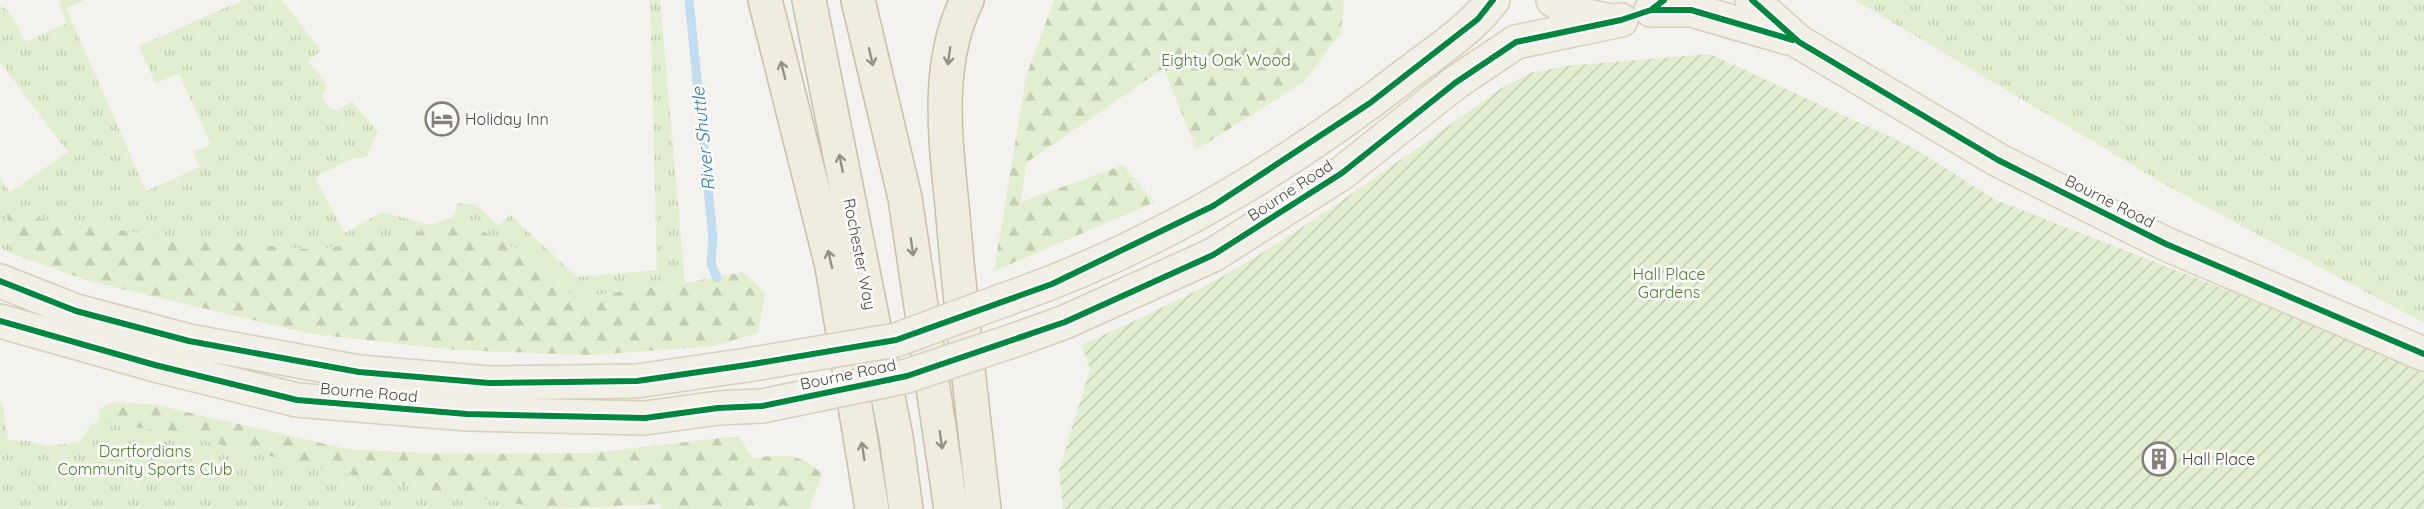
<svg xmlns="http://www.w3.org/2000/svg" width="2424" height="509" font-family="Quicksand,sans-serif">
  <style>
    .grass { fill: url(#grass-tufts) }
    .forest { fill: url(#forest-firs) }
    .garden { fill: url(#garden-furrows) }
    .lines { fill: none; stroke-linecap: round; stroke-linejoin: round }
    .stream { stroke: #c0ddf1; stroke-width: 9 }
    .primary-casing { stroke: #d6cebb; stroke-width: 36 }
    .trunk-casing { stroke: #ccbfa9; stroke-width: 36 }
    .primary { stroke: #f2efe6; stroke-width: 33 }
    .trunk { stroke: #f0ece0; stroke-width: 33 }
    .primary-bridge-casing { stroke: #d6cebb; stroke-width: 36; stroke-linecap: butt }
    .primary-bridge { stroke: #f2efe6; stroke-width: 33 }
    .cycleway-casing { stroke: #fff; stroke-width: 10 }
    .cycleway { stroke: #00873e; stroke-width: 6 }
    .oneway { stroke: #959084 }
    .labels { text-anchor: middle; dominant-baseline: central; stroke-width: 5; stroke-linejoin: round; paint-order: stroke }
    .park-label { font-size: 16px; fill: #4a7f2a; stroke: #fff }
    .poi-label { font-size: 16px; fill: #4b4439; stroke: #fff; text-anchor: start }
    .street-label { font-size: 16px; fill: #4b4439; stroke: #fff }
    .water-label { font-size: 18px; font-style: italic; fill: #2e7ab2; stroke: #fff }
  </style>
  <defs>
    <pattern id="grass-tufts" width="24" height="20" patternUnits="userSpaceOnUse" patternTransform="scale(1.5)"><rect width="24" height="20" fill="#e1eecf"/><path d="M3 7l-1-3M5 7V3M7 7l1-3M15 17l-1-3M17 17v-4M19 17l1-3" fill="none" stroke="#c3cdb2"/></pattern>
    <pattern id="forest-firs" width="22" height="20" patternUnits="userSpaceOnUse" patternTransform="scale(1.5)"><rect width="22" height="20" fill="#e1eecf"/><path d="M5 1l3.5 6h-7zM16 11l3.5 6h-7z" fill="#c3cdb2"/></pattern>
    <pattern id="garden-furrows" width="10" height="10" patternUnits="userSpaceOnUse" patternTransform="scale(1.5)"><rect width="10" height="10" fill="#e1eecf"/><path d="M-1 1l2-2M0 10L10 0M9 11l2-2" fill="none" stroke="#c3cdb2"/></pattern>
  </defs>
  <rect width="100%" height="100%" fill="#f4f2ee"/>
  <!-- grass -->
  <path class="grass" d="M61 0H85L66 8 146 191 200 167 193 152 211 144 179 74 155 83 139 46 243 0H282L321 51 308 61 327 85 322 98 330 109 338 111 352 101 378 132 367 156 350 160 318 176 317 182 345 233 382 212 430 225 453 217 458 203 475 204 498 225 510 215 577 277 657 270 650 0H660L685 283 574 298 527 254 467 223 317 250 166 237 7 215 10 253 0 247V178L10 192 68 152 0 62V6L9 11 26 42 67 23 60 6Z
    M1855 0H2424V323L2173 189Z
    M0 401 3 407 8 440 29 441 48 446 79 442 91 425 114 412 324 469 445 493 552 509H0Z"/>
  <!-- forest -->
  <path class="forest" d="M1054 0H1344L1341 32 1305 81 1196 150 1164 68 1026 163 1021 202 1123 165 1155 202 994 271 1026 77Z
    M7 214 166 237 317 250 467 223 527 254 574 298 685 283 743 272 765 293 758 333 714 346 590 355 456 350 312 334 89 281 10 253Z
    M114 402 156 405 347 449 443 454 591 453 738 436 753 458C785 455 797 451 822 474L809 509H663L661 504 552 509 445 493 324 469 169 432 98 422 99 409Z"/>
  <!-- garden -->
  <path class="garden" d="M1710 54 1908 145 1996 200 2424 367V509H1063L1059 471 1090 369 1081 345C1141 318 1201 291 1257 256 1341 204 1421 145 1502 88L1530 73 1565 66Z"/>
  <g class="lines">
    <!-- stream -->
    <path class="stream" d="M689 0 713 238 711 263 717 278"/>
    <!-- primary casing -->
    <g class="primary-casing">
      <path id="primary" d="M1553 0 1573 13 1606 20
        M1752 0 1799 42 1998 160 2166 244 2424 354
        M1651 10H1691L1788 38
        M0 281 76 311 189 341 359 372 489 383 637 381 747 365
        M1001 301C1148 251 1285 169 1407 74 1437 51 1470 30 1493 0
        M0 321 155 365 297 400 467 414 645 418 718 408 762 406
        M1018 339 1065 322 1213 255 1342 173 1455 83 1516 42 1621 20"/>
    </g>
    <!-- trunk casing -->
    <g class="trunk-casing">
      <path id="trunk" d="M765 0 832 266 872 509
        M809 0 896 437 906 509
        M858 0 905 198 951 509
        M967 0C932 71 948 153 954 228 962 322 973 415 984 509"/>
    </g>
    <!-- primary -->
    <use href="#primary" class="primary"/>
    <!-- trunk -->
    <use href="#trunk" class="trunk"/>
    <!-- primary-bridge casing -->
    <g class="primary-bridge-casing">
      <path id="primary-bridge" d="M747 365 896 340 1001 301
        M762 406 907 376 1018 339"/>
    </g>
    <!-- primary-bridge -->
    <use href="#primary-bridge" class="primary-bridge"/>
    <!-- cycleway casing -->
    <g class="cycleway-casing">
      <path id="cycleway" d="M1752 0 1799 42 1998 160 2166 244 2424 354
        M1651 10H1691L1793 40
        M0 281 76 311 189 341 359 372 489 383 637 381 747 365 896 340 1052 284 1213 206 1370 103 1478 19 1493 0
        M0 321 155 365 297 400 467 414 645 418 718 408 762 406 907 376 1065 322 1213 255 1342 173 1455 83 1516 42 1621 20 1651 10 1664 0"/>
    </g>
    <!-- cycleway -->
    <use href="#cycleway" class="cycleway"/>
  </g>
  <!-- one-way arrows -->
  <defs><path id="oneway-shaft" d="M-6 0H5M1.5-3L5.5 0L1.5 3" fill="none" stroke-width="1.6" stroke-linecap="round" stroke-linejoin="round" transform="scale(1.5)"/></defs>
  <g class="oneway">
    <use href="#oneway-shaft" transform="translate(949 56) rotate(98)"/>
    <use href="#oneway-shaft" transform="translate(871 57) rotate(77)"/>
    <use href="#oneway-shaft" transform="translate(783 70) rotate(-104)"/>
    <use href="#oneway-shaft" transform="translate(841 163) rotate(-101)"/>
    <use href="#oneway-shaft" transform="translate(912 247) rotate(82)"/>
    <use href="#oneway-shaft" transform="translate(830 259) rotate(-103)"/>
    <use href="#oneway-shaft" transform="translate(941 440) rotate(82)"/>
    <use href="#oneway-shaft" transform="translate(863 451) rotate(-99)"/>
  </g>
  <!-- icons -->
  <defs>
    <g id="hotel-ring" transform="scale(1.725)"><circle r="9.5" fill="#fff" stroke="#868178" stroke-width="1.5"/><path d="M-6-4.5h1.5V1H6V5H4.5V3h-9V5H-6ZM-4 0a1.8 1.8 0 1 1 3.6 0ZM.5 0V-2.5h3Q6-2.5 6 0Z" fill="#868178"/></g>
    <g id="building-ring" transform="scale(1.725)"><circle r="9.5" fill="#fff" stroke="#868178" stroke-width="1.5"/><path d="M-4-6H4V6H1V3H-1V6H-4ZM-2.5-4.3h1.7v1.8h-1.7ZM.8-4.3h1.7v1.8H.8ZM-2.5-1h1.7V.8h-1.7ZM.8-1h1.7V.8H.8Z" fill="#868178"/></g>
  </defs>
  <g fill-rule="evenodd">
    <use href="#hotel-ring" x="442" y="119"/>
    <use href="#building-ring" x="2159" y="459"/>
  </g>
  <g class="labels">
    <!-- park labels -->
    <g class="park-label">
      <text x="1226" y="60">Eighty Oak Wood</text>
      <text x="1669" y="274">Hall Place<tspan x="1669" dy="18">Gardens</tspan></text>
      <text x="145" y="451">Dartfordians<tspan x="145" dy="18">Community Sports Club</tspan></text>
    </g>
    <!-- poi labels -->
    <g class="poi-label">
      <text x="465" y="119">Holiday Inn</text>
      <text x="2182" y="459">Hall Place</text>
    </g>
    <!-- street labels -->
    <g class="street-label">
      <text transform="translate(1290 190) rotate(-33)">Bourne Road</text>
      <text transform="translate(2110 201) rotate(27)">Bourne Road</text>
      <text transform="translate(860 254) rotate(79)">Rochester Way</text>
      <text transform="translate(848 374) rotate(-12)">Bourne Road</text>
      <text transform="translate(369 392) rotate(5)">Bourne Road</text>
    </g>
    <!-- water labels -->
    <g class="water-label">
      <text transform="translate(703 139) rotate(-96)">River Shuttle</text>
    </g>
  </g>
</svg>
